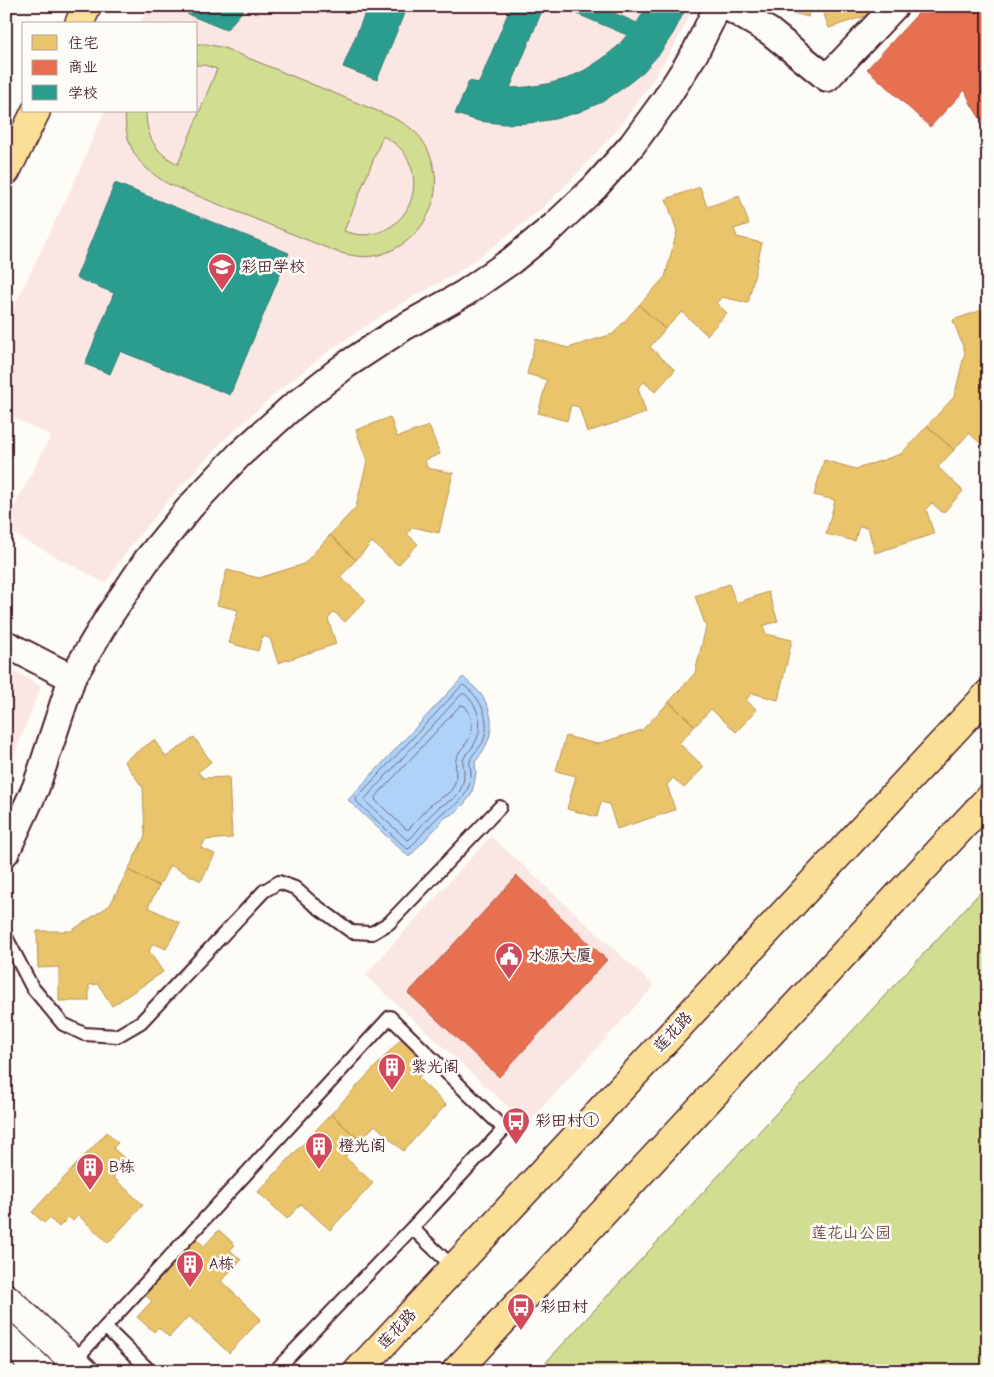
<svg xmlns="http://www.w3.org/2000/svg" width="994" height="1377" font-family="'Comic Neue','LXGW WenKai TC',sans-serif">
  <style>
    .built { fill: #fae7e3 }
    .green { fill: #d1dd90; stroke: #8e7e5e; fill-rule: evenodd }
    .water { fill: #afd3f8; stroke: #878ba6 }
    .homes { fill: #e9c46a; stroke: #b99257 }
    .shops { fill: #e76f51; stroke: #b85746 }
    .schools { fill: #2a9d8f; stroke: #347771 }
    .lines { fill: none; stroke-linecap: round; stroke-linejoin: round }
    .shore { stroke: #72677d; stroke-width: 1 }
    .service-casing { stroke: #4a1f2b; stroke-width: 16 }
    .minor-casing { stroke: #4a1f2b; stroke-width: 30 }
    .tertiary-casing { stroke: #4a1f2b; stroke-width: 31 }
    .primary-casing { stroke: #4a1f2b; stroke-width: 31 }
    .service { stroke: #fdfcf7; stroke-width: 12 }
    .minor { stroke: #fdfcf7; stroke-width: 26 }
    .tertiary { stroke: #fdfcf7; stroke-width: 28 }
    .primary { stroke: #fbdf96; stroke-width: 28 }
    .labels { text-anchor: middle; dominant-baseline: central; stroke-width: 5; stroke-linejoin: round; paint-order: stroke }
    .poi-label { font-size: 16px; fill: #4a1f2b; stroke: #fdfcf7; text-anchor: start }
    .street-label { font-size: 16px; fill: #4a1f2b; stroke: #fdfcf7 }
    .park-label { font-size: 16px; fill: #6c4e44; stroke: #fdfcf7 }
  </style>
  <rect width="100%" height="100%" fill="#fdfcf7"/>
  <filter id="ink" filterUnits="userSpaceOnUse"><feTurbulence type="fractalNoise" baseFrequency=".02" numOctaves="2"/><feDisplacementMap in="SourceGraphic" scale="10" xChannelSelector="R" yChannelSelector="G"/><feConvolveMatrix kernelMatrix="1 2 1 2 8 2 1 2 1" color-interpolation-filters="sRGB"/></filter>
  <g filter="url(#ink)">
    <!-- built -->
    <path class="built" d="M148 6H694L676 43 647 89 615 132 579 172 540 210 498 243 454 275 393 308 333 348 277 392 224 440 175 492 130 547 105 583 6 530V522L51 436 6 414V323L79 172 104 111H196V24H140Z
      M6 666 41 686 6 777Z
      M491 836 654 986 527 1124 365 975Z"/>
    <!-- green -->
    <path class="green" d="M196 44H206L224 48 392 117C403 123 415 129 422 140 453 185 428 245 374 256 362 258 349 255 337 252L168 184C137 165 125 148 125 111H146C146 136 155 153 178 164L217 69 204 65H196ZM383 136C391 141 399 145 404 153 426 184 409 228 371 234 362 236 353 234 344 231Z
      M988 884V1371H538Z"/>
    <!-- water -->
    <path class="water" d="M463 677C468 682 475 687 480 693 498 718 493 740 475 762L476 773 474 784 471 795 464 804 456 812 446 817 409 857 348 800Z"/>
    <!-- homes -->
    <path class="homes" d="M780 6H811L808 17 779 9Z
      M821 6H886L887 9 829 28Z
      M700 187 707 207 739 196 749 224 734 229 737 237 762 243 748 303 722 297 716 303 727 313 707 335 682 312 665 329 639 305 665 277 677 231 666 199Z
      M639 305 665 329 650 347 675 370 655 392 644 382 638 388 646 413 587 432 579 407 571 405 567 421 538 413 547 380 527 374 536 339 568 348 613 334Z
      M988 308V450L969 433 954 450 927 426 954 397 965 352 953 320Z
      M390 417 397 437 429 426 440 454 425 460 427 468 453 473 439 533 413 527 407 534 418 544 398 565 372 542 356 560 330 535 356 507 367 461 356 430Z
      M927 426 954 450 938 467 963 491 943 513 932 503 926 509 934 534 875 553 868 528 859 526 855 541 826 534 835 500 814 495 824 460 856 469 901 454Z
      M330 535 356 560 340 577 366 600 345 622 334 612 328 619 336 644 278 663 270 638 262 636 258 651 229 643 238 610 217 605 227 570 259 578 304 564Z
      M729 584 736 603 768 592 778 621 763 626 766 634 792 640 778 700 752 693 746 700 757 710 736 732 711 709 695 726 669 702 695 673 706 627 695 596Z
      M669 702 695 726 679 743 704 767 684 788 673 778 667 785 675 810 617 829 609 804 601 802 597 817 567 809 576 776 556 771 566 736 597 744 642 730Z
      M194 737 211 762 198 772 203 778 229 777 232 838 205 840 201 848 215 854 201 881 170 865 159 886 128 870 145 836 143 788 124 761 154 740 166 757Z
      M128 870 159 886 148 907 180 923 166 949 153 943 149 951 163 972 112 1006 98 984 89 985V1001H59V967L38 968 37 931H71L110 905Z
      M404 1036 433 1063 418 1078 446 1105 403 1151 375 1125 360 1141 331 1114Z
      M331 1114 360 1141 345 1157 373 1183 330 1230 301 1204 287 1219 258 1192Z
      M107 1132 118 1143 113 1148 124 1158 114 1168 118 1172 113 1177 143 1205 108 1243 78 1215 73 1221 69 1217 59 1227 49 1218 44 1223 32 1212Z
      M219 1230 235 1245 230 1250 241 1260 221 1281 261 1319 229 1353 189 1316 169 1337 158 1327 154 1332 137 1317 152 1301 145 1295 196 1239 204 1246Z"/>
    <!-- shops -->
    <path class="shops" d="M925 6H988V127L979 117 971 104 965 90 930 127 867 69Z
      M517 876 607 960 499 1077 408 993Z"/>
    <!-- schools -->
    <path class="schools" d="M197 6H247L226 30 187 14Z
      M368 6H407L377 80 343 67Z
      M511 6H544L510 88 527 87 547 84 566 79 585 70 602 59 618 46 627 35 558 6H598L637 23 647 6H687L674 32 660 53 643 72 623 88 602 102 579 112 555 119 529 123 504 124 479 121 455 114 469 81 479 83Z
      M115 183 289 253 230 395 120 351 110 374 85 364 114 293 76 278Z"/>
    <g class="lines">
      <!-- shore -->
      <path class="shore" d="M463 685C481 697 492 720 483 742 480 748 471 755 470 761 469 765 471 769 471 773 471 783 467 793 460 801 455 807 447 809 441 814 430 824 420 837 410 848L407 849 357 802 356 799Z
        M462 694H465C480 708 485 728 473 746 471 750 466 753 464 758 462 763 464 768 464 773 464 781 462 789 457 795 452 801 445 803 438 808 428 817 419 829 410 839L407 840 365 801V799Z
        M461 705 465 706C473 717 475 730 467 742 463 748 458 752 456 759 454 769 459 779 452 789 447 796 439 798 433 803 424 810 417 820 409 829H406L376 801 375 798Z"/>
      <!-- service casing -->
      <g class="service-casing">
        <path id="service" d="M6 937 32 987 63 1024 84 1034 117 1036 141 1022 264 891 279 882 295 888 312 903 352 932 372 933 389 923 500 807
          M105 1327 150 1371
          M74 1361 390 1017 504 1129 412 1228 454 1268
          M275 1371 412 1228"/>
      </g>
      <!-- minor casing -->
      <g class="minor-casing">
        <path id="minor" d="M726 6 769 31 827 78 895 6
          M6 644 72 678
          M6 852 36 787 72 678 108 618 147 560 191 506 239 455 291 408 346 365 404 327 465 293 511 261 554 226 595 187 632 145 665 100 695 53 718 6"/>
      </g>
      <!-- tertiary casing -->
      <g class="tertiary-casing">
        <path id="tertiary" d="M6 1298 84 1371
          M6 1338 41 1371"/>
      </g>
      <!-- primary casing -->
      <g class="primary-casing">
        <path id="primary" d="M79 24 87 6
          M6 171 36 111
          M358 1371 988 694
          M456 1371 988 799"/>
      </g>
      <!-- service -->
      <use href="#service" class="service"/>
      <!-- minor -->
      <use href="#minor" class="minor"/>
      <!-- tertiary -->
      <use href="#tertiary" class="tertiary"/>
      <!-- primary -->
      <use href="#primary" class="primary"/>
    </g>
  </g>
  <!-- icons -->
  <defs>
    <g id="school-pin" transform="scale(1.4375)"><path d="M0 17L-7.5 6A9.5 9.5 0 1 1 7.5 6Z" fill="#d1495b" stroke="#fdfcf7"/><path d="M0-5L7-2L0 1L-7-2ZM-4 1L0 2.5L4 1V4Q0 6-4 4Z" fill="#fff"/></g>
    <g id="civic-pin" transform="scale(1.4375)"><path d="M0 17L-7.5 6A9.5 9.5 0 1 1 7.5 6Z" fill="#d1495b" stroke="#fdfcf7"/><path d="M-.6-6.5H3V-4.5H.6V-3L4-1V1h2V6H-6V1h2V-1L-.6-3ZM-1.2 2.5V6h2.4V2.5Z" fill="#fff"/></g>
    <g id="building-pin" transform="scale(1.4375)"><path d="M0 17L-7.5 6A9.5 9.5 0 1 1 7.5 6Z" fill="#d1495b" stroke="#fdfcf7"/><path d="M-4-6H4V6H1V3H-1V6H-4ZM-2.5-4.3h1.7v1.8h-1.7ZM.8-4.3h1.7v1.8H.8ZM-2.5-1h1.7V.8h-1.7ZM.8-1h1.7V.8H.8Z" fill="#fff"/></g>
    <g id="bus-pin" transform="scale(1.4375)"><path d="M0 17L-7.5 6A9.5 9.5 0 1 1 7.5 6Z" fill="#d1495b" stroke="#fdfcf7"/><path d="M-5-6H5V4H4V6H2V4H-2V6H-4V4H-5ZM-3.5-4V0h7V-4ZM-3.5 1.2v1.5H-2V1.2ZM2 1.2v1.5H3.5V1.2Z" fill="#fff"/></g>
  </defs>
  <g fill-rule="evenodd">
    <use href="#school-pin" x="222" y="267"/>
    <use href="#civic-pin" x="509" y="956"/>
    <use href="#building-pin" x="392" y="1067"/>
    <use href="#bus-pin" x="516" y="1121"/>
    <use href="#building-pin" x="319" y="1146"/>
    <use href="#building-pin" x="90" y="1167"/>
    <use href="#building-pin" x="190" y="1264"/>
    <use href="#bus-pin" x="521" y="1307"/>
  </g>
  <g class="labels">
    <!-- poi labels -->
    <g class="poi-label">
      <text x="241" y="267">彩田学校</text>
      <text x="528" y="956">水源大厦</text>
      <text x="411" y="1067">紫光阁</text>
      <text x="535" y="1121">彩田村①</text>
      <text x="338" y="1146">橙光阁</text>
      <text x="109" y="1167">B栋</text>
      <text x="209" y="1264">A栋</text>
      <text x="540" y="1307">彩田村</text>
    </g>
    <!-- street labels -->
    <g class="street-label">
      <text transform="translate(673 1032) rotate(-47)">莲花路</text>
      <text transform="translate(397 1329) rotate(-47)">莲花路</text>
    </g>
    <!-- park labels -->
    <g class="park-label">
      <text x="851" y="1233">莲花山公园</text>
    </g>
  </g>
  <!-- margin -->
  <rect width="994" height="1377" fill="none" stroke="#fdfcf7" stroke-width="25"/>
  <rect x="12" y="12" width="969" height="1352" fill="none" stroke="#4a1f2b" stroke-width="2" filter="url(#ink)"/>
  <!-- legend -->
  <rect x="22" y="22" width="175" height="90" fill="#fdfcf7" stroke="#b5a4a5"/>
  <rect x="32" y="35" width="25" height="15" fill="#e9c46a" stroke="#b5a4a5"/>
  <text x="68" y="48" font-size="15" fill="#4a1f2b">住宅</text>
  <rect x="32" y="60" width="25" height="15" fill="#e76f51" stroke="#b5a4a5"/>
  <text x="68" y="72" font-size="15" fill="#4a1f2b">商业</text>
  <rect x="32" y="85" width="25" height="15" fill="#2a9d8f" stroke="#b5a4a5"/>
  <text x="68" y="98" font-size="15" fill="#4a1f2b">学校</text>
</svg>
